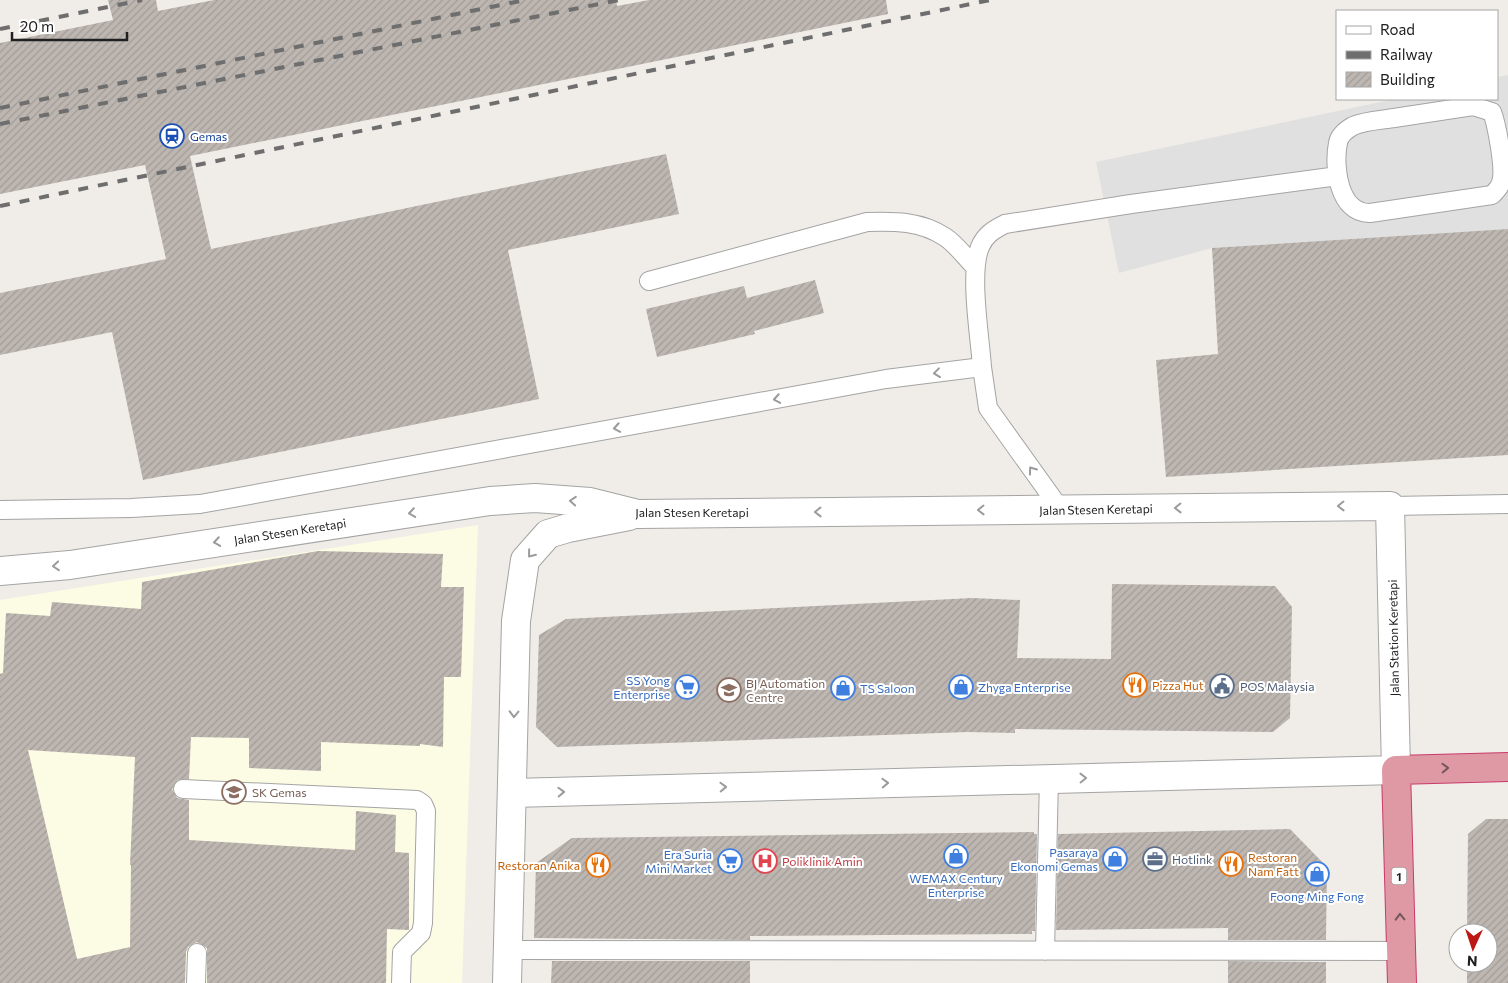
<svg xmlns="http://www.w3.org/2000/svg" width="1508" height="983" font-family="Commissioner,sans-serif">
  <style>
    .education { fill: #fcfce5 }
    .parking { fill: #e0e0e0 }
    .building { fill: url(#building-hatch); fill-rule: evenodd }
    .lines { fill: none; stroke-linecap: round; stroke-linejoin: round }
    .lane-casing { stroke: #a4a4a4; stroke-width: 20 }
    .street-casing { stroke: #a4a4a4; stroke-width: 30 }
    .highway-casing { stroke: #c93a6a; stroke-width: 30 }
    .lane { stroke: #fff; stroke-width: 18 }
    .street { stroke: #fff; stroke-width: 28 }
    .highway { stroke: #de99a5; stroke-width: 28 }
    .rail { stroke: #6e6e6e; stroke-width: 4; stroke-dasharray: 10 10; stroke-linecap: butt }
    .oneway { stroke: #9b9b9b }
    .oneway2 { stroke: #75565c }
    .labels { text-anchor: middle; dominant-baseline: central; stroke-width: 4; stroke-linejoin: round; paint-order: stroke }
    .shield { fill: #fff; stroke: #636363; stroke-width: 1 }
    .shield-label { font-size: 11px; font-weight: bold; fill: #202020 }
    .transit-label { font-size: 12px; fill: #164399; stroke: #fff; text-anchor: start }
    .street-label { font-size: 12px; fill: #202020; stroke: #fff }
    .shop-label { font-size: 12px; fill: #366cbe; stroke: #fff; text-anchor: end }
    .education-label { font-size: 12px; fill: #785e54; stroke: #fff; text-anchor: start }
    .food-label { font-size: 12px; fill: #c56008; stroke: #fff; text-anchor: start }
    .service-label { font-size: 12px; fill: #4e5e75; stroke: #fff; text-anchor: start }
    .health-label { font-size: 12px; fill: #be3a42; stroke: #fff; text-anchor: start }
  </style>
  <defs>
    <pattern id="building-hatch" width="6" height="6" patternUnits="userSpaceOnUse" patternTransform="scale(1.25)"><rect width="6" height="6" fill="#bdb6b1"/><path d="M-1 1l2-2M0 6l6-6M5 7l2-2" fill="none" stroke="#a29c98"/></pattern>
  </defs>
  <rect width="100%" height="100%" fill="#f0ede8"/>
  <!-- education -->
  <path class="education" d="M478 525 462 983H0V600Z"/>
  <!-- parking -->
  <path class="parking" d="M1508 75V229L1212 248 1119 273 1096 162 1395 99H1497V77Z"/>
  <!-- building -->
  <path class="building" d="M108 0H156L158 11 214 0H616L617 6 649 0H886L888 14 190 156 211 249 666 154 679 214 508 250 539 399 143 480 112 332 0 355V293L166 259 145 165 0 194V43L113 20Z
    M1508 229V455L1166 477 1156 360 1218 354 1212 248Z
    M815 280 824 313 754 331 755 334 657 357 646 309 744 286 747 298Z
    M318 551 443 554 441 587H464L461 677H444L443 747 420 744V746L321 742V771L249 768V738L191 737 189 779 178 780 172 789 177 798 189 800V840L355 850 356 811 396 815 395 852 409 853V930L387 929 386 983H207V948L197 942 188 947 186 952 185 983H0V674L3 673 6 613 50 616 52 602 141 609 142 582ZM28 750 135 757 130 865H131L130 947 77 959Z
    M1112 584 1275 586 1292 607 1290 718 1273 732 1015 729V733L967 732 557 747 536 727 539 635 566 619 972 598 1020 600 1017 658 1111 659Z
    M1486 819H1508V983H1467V963H1488V933H1467L1468 834Z
    M1290 829 1327 867 1326 940H1228V928L1056 930 1058 834Z
    M1034 832V834H1037L1035 931H1032V934L750 936V940L534 938 536 863 572 838Z
    M552 961H750V983H551Z
    M1228 961 1326 962V983H1228Z"/>
  <g class="lines">
    <!-- lane casing -->
    <g class="lane-casing">
      <path id="lane" d="M1473 106 1492 112C1497 125 1504 165 1502 178 1501 186 1497 190 1492 195L1370 213C1339 214 1333 167 1338 143 1339 136 1346 130 1353 126 1364 121 1381 120 1394 118 1420 114 1447 110 1473 106Z
        M649 281 867 222C894 221 921 221 945 237 956 244 966 258 975 267
        M982 367C980 337 969 273 980 247 985 235 993 230 1005 224L1131 204 1338 176
        M1390 506 1508 504
        M0 510 131 508 200 504 886 379 982 367 988 408 1061 510
        M183 789 417 800 423 804 426 811 423 923 421 933 402 952 401 983
        M507 950 1401 951
        M1045 951 1049 778
        M196 983 197 953"/>
    </g>
    <!-- street casing -->
    <g class="street-casing">
      <path id="street" d="M0 571 70 565 490 501 535 498 590 502 638 514 1390 506 1396 770 512 793
        M507 983 516 621 525 560 548 534 568 528 629 516"/>
    </g>
    <!-- highway casing -->
    <g class="highway-casing">
      <path id="highway" d="M1402 983 1396 770 1508 767"/>
    </g>
    <!-- lane -->
    <use href="#lane" class="lane"/>
    <!-- street -->
    <use href="#street" class="street"/>
    <!-- highway -->
    <use href="#highway" class="highway"/>
    <!-- rail -->
    <path class="rail" d="M0 29 142 0
      M0 108 525 0
      M0 124 619 0
      M0 206 990 0"/>
  </g>
  <!-- one-way arrows -->
  <defs><path id="oneway-chevron" d="M-2-3.5L2.5 0L-2 3.5" fill="none" stroke-width="1.6" stroke-linecap="round" stroke-linejoin="round" transform="scale(1.25)"/></defs>
  <g class="oneway">
    <use href="#oneway-chevron" transform="translate(937 373) rotate(173)"/>
    <use href="#oneway-chevron" transform="translate(777 399) rotate(170)"/>
    <use href="#oneway-chevron" transform="translate(617 428) rotate(170)"/>
    <use href="#oneway-chevron" transform="translate(1032 470) rotate(-126)"/>
    <use href="#oneway-chevron" transform="translate(573 501) rotate(-176)"/>
    <use href="#oneway-chevron" transform="translate(1341 506) rotate(179)"/>
    <use href="#oneway-chevron" transform="translate(1178 508) rotate(179)"/>
    <use href="#oneway-chevron" transform="translate(981 510) rotate(179)"/>
    <use href="#oneway-chevron" transform="translate(818 512) rotate(179)"/>
    <use href="#oneway-chevron" transform="translate(412 513) rotate(171)"/>
    <use href="#oneway-chevron" transform="translate(217 542) rotate(171)"/>
    <use href="#oneway-chevron" transform="translate(531 554) rotate(129)"/>
    <use href="#oneway-chevron" transform="translate(56 566) rotate(175)"/>
    <use href="#oneway-chevron" transform="translate(514 714) rotate(91)"/>
    <use href="#oneway-chevron" transform="translate(1083 778) rotate(-1)"/>
    <use href="#oneway-chevron" transform="translate(885 783) rotate(-2)"/>
    <use href="#oneway-chevron" transform="translate(723 787) rotate(-2)"/>
    <use href="#oneway-chevron" transform="translate(561 792) rotate(-2)"/>
  </g>
  <g class="oneway2">
    <use href="#oneway-chevron" transform="translate(1445 768) rotate(-2)"/>
    <use href="#oneway-chevron" transform="translate(1400 917) rotate(-91)"/>
  </g>
  <!-- icons -->
  <defs>
    <g id="station-ring" transform="scale(1.25)"><circle r="9.5" fill="#fff" stroke="#1a4fb4" stroke-width="1.5"/><path d="M-3-6H3Q5-6 5-4V2Q5 4 3 4L4.5 6H3L1.5 4h-3L-3 6H-4.5L-3 4Q-5 4-5 2V-4Q-5-6-3-6ZM-3.5-4v3h7v-3ZM-3.5 1v1.5H-2V1ZM2 1v1.5H3.5V1Z" fill="#1a4fb4"/></g>
    <g id="restaurant-ring" transform="scale(1.25)"><circle r="9.5" fill="#fff" stroke="#e8710a" stroke-width="1.5"/><path d="M-5-6h1v4h1v-4h1v4h1v-4h1v5L-1.5 .5V6h-2V.5L-5-1ZM5-6V6H3V1.5H1.5Q1.5-4 5-6Z" fill="#e8710a"/></g>
    <g id="civic-ring" transform="scale(1.25)"><circle r="9.5" fill="#fff" stroke="#5c6f8a" stroke-width="1.5"/><path d="M-.6-6.5H3V-4.5H.6V-3L4-1V1h2V6H-6V1h2V-1L-.6-3ZM-1.2 2.5V6h2.4V2.5Z" fill="#5c6f8a"/></g>
    <g id="supermarket-ring" transform="scale(1.25)"><circle r="9.5" fill="#fff" stroke="#3f7fe0" stroke-width="1.5"/><path d="M-6-5.5h2.5l.6 2H6L4.5 2H-2.5L-4.4-4H-6ZM-1.5 3.2a1.3 1.3 0 1 0 .1 0ZM3 3.2a1.3 1.3 0 1 0 .1 0Z" fill="#3f7fe0"/></g>
    <g id="shop-ring" transform="scale(1.25)"><circle r="9.5" fill="#fff" stroke="#3f7fe0" stroke-width="1.5"/><path d="M-5-2.5h2.3a2.7 3.5 0 0 1 5.4 0H5L5.5 6h-11ZM-1.5-2.5h3a1.5 2.3 0 0 0-3 0Z" fill="#3f7fe0"/></g>
    <g id="university-ring" transform="scale(1.25)"><circle r="9.5" fill="#fff" stroke="#8d6e63" stroke-width="1.5"/><path d="M0-5L7-2L0 1L-7-2ZM-4 1L0 2.5L4 1V4Q0 6-4 4Z" fill="#8d6e63"/></g>
    <g id="school-ring" transform="scale(1.25)"><circle r="9.5" fill="#fff" stroke="#8d6e63" stroke-width="1.5"/><path d="M0-5L7-2L0 1L-7-2ZM-4 1L0 2.5L4 1V4Q0 6-4 4Z" fill="#8d6e63"/></g>
    <g id="office-ring" transform="scale(1.25)"><circle r="9.5" fill="#fff" stroke="#5c6f8a" stroke-width="1.5"/><path d="M-6-3h4V-5.5h4V-3h4V5H-6ZM-1-4.5V-3h2v-1.5ZM-6 0V1H6V0Z" fill="#5c6f8a"/></g>
    <g id="hospital-ring" transform="scale(1.25)"><circle r="9.5" fill="#fff" stroke="#e0444e" stroke-width="1.5"/><path d="M-5-5h3v3.5h4V-5h3V5h-3V1.5h-4V5h-3Z" fill="#e0444e"/></g>
  </defs>
  <g fill-rule="evenodd">
    <use href="#station-ring" x="172" y="136"/>
    <use href="#restaurant-ring" x="1135" y="685"/>
    <use href="#civic-ring" x="1222" y="686"/>
    <use href="#supermarket-ring" x="687" y="687"/>
    <use href="#shop-ring" x="961" y="687"/>
    <use href="#shop-ring" x="843" y="688"/>
    <use href="#university-ring" x="729" y="690"/>
    <use href="#school-ring" x="234" y="792"/>
    <use href="#shop-ring" x="956" y="856"/>
    <use href="#shop-ring" x="1115" y="859"/>
    <use href="#office-ring" x="1155" y="859"/>
    <use href="#supermarket-ring" x="730" y="861"/>
    <use href="#hospital-ring" x="765" y="861"/>
    <use href="#restaurant-ring" x="1231" y="864"/>
    <use href="#restaurant-ring" x="598" y="865"/>
    <use href="#shop-ring" x="1317" y="874"/>
  </g>
  <g class="labels">
    <!-- shield labels -->
    <rect class="shield" x="1391.5" y="867.5" width="15" height="17" rx="4"/>
    <g class="shield-label">
      <text x="1399" y="876">1</text>
    </g>
    <!-- transit labels -->
    <g class="transit-label">
      <text x="190" y="136">Gemas</text>
    </g>
    <!-- street labels -->
    <g class="street-label">
      <text transform="translate(1096 509) rotate(-1)">Jalan Stesen Keretapi</text>
      <text x="692" y="512">Jalan Stesen Keretapi</text>
      <text transform="translate(290 531) rotate(-9)">Jalan Stesen Keretapi</text>
      <text transform="translate(1393 638) rotate(-91)">Jalan Station Keretapi</text>
    </g>
    <!-- shop labels -->
    <g class="shop-label">
      <text x="670" y="680">SS Yong<tspan x="670" dy="14">Enterprise</tspan></text>
      <text x="978" y="687" text-anchor="start">Zhyga Enterprise</text>
      <text x="860" y="688" text-anchor="start">TS Saloon</text>
      <text x="1098" y="852">Pasaraya<tspan x="1098" dy="14">Ekonomi Gemas</tspan></text>
      <text x="712" y="854">Era Suria<tspan x="712" dy="14">Mini Market</tspan></text>
      <text x="956" y="878" text-anchor="middle">WEMAX Century<tspan x="956" dy="14">Enterprise</tspan></text>
      <text x="1317" y="896" text-anchor="middle">Foong Ming Fong</text>
    </g>
    <!-- education labels -->
    <g class="education-label">
      <text x="746" y="683">BJ Automation<tspan x="746" dy="14">Centre</tspan></text>
      <text x="252" y="792">SK Gemas</text>
    </g>
    <!-- food labels -->
    <g class="food-label">
      <text x="1152" y="685">Pizza Hut</text>
      <text x="1248" y="857">Restoran<tspan x="1248" dy="14">Nam Fatt</tspan></text>
      <text x="580" y="865" text-anchor="end">Restoran Anika</text>
    </g>
    <!-- service labels -->
    <g class="service-label">
      <text x="1240" y="686">POS Malaysia</text>
      <text x="1172" y="859">Hotlink</text>
    </g>
    <!-- health labels -->
    <g class="health-label">
      <text x="782" y="861">Poliklinik Amin</text>
    </g>
  </g>
  <!-- legend -->
  <rect x="1336" y="10" width="162" height="90" fill="#ffffff" stroke="#a6a6a6"/>
  <rect x="1346" y="26" width="25" height="8" fill="#ffffff" stroke="#a6a6a6"/>
  <text x="1380" y="35" font-size="15" fill="#202020">Road</text>
  <rect x="1346" y="51" width="25" height="8" fill="#6e6e6e" stroke="#a6a6a6"/>
  <text x="1380" y="60" font-size="15" fill="#202020">Railway</text>
  <rect x="1346" y="72" width="25" height="15" fill="url(#building-hatch)" stroke="#a6a6a6"/>
  <text x="1380" y="85" font-size="15" fill="#202020">Building</text>
  <!-- north arrow -->
  <g transform="translate(1473 948) rotate(183)"><circle r="24" fill="#ffffff" stroke="#a6a6a6"/>
  <path d="M0-4L9 19L0 12L-9 19Z" fill="#bb1816"/>
  <text y="-8" font-size="14" font-weight="bold" text-anchor="middle" fill="#202020">N</text>
  </g>
  <!-- scale -->
  <path d="M12 32v8h115v-8" fill="none" stroke="#202020" stroke-width="2.5"/>
  <text x="20" y="32" font-size="15" fill="#202020" stroke="#ffffff" stroke-width="4" paint-order="stroke">20 m</text>
</svg>
